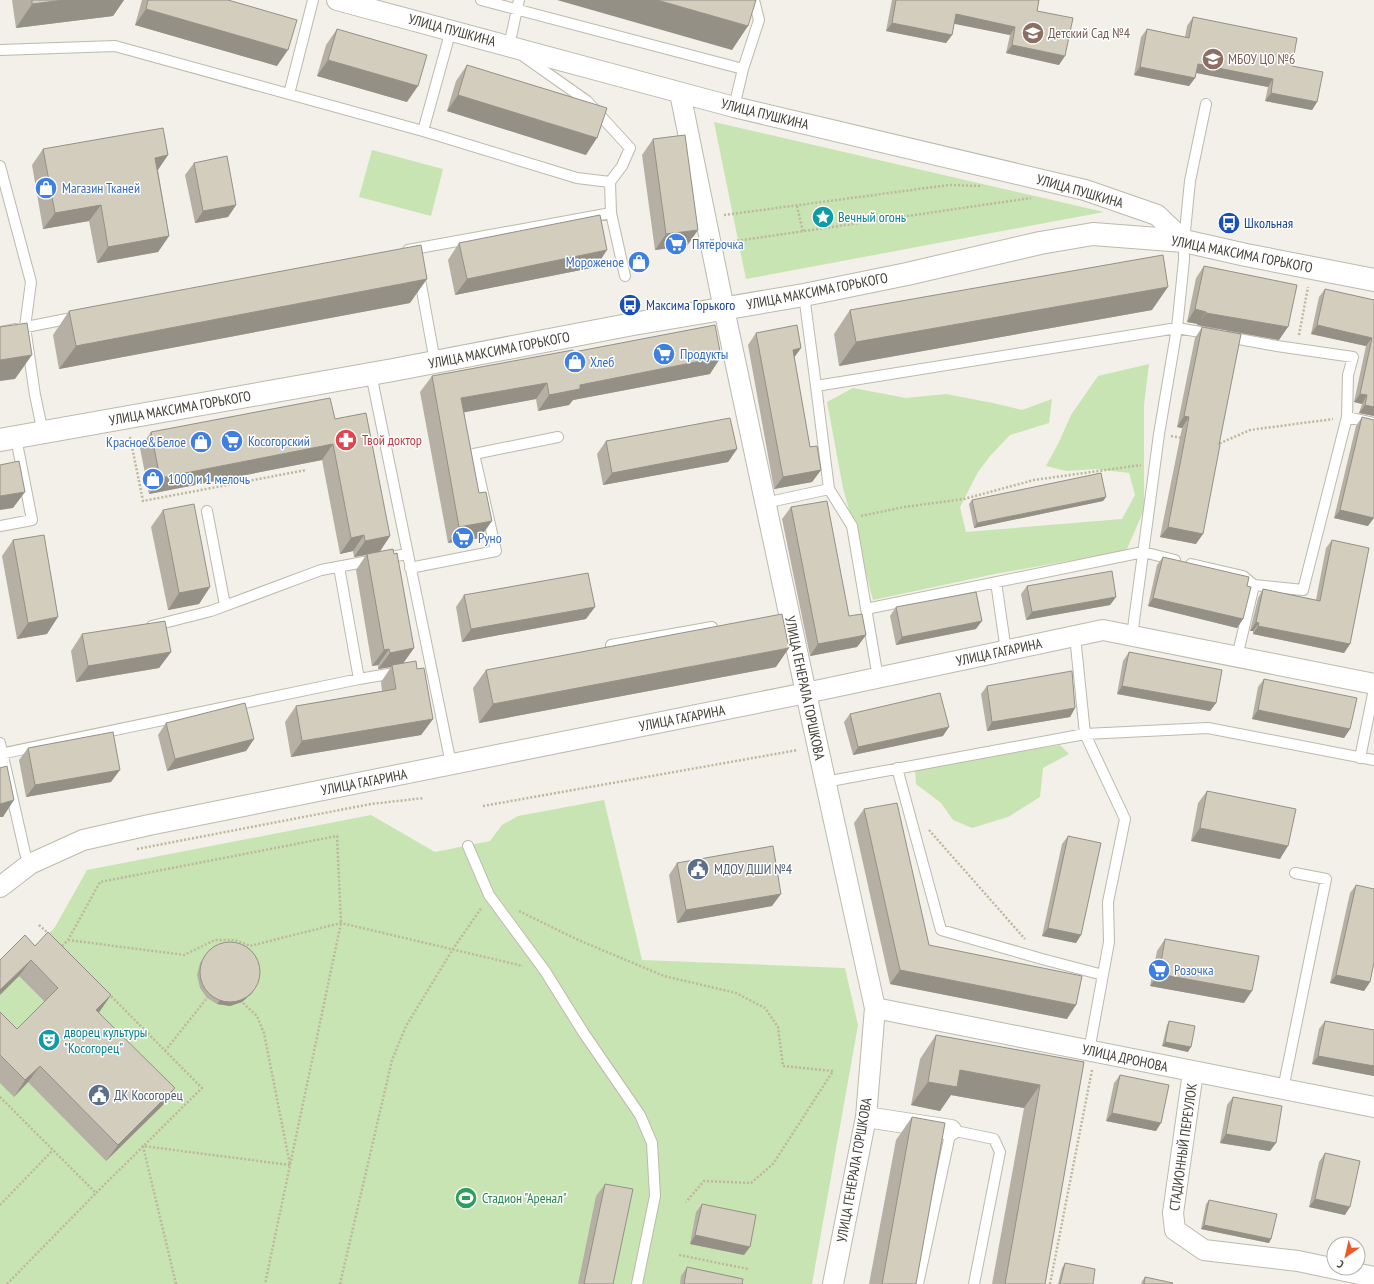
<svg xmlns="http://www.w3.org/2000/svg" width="1374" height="1284" font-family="'PT Sans Narrow',sans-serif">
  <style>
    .green { fill: #c8e4b3 }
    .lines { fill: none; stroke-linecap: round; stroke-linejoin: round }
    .service-casing { stroke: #bdb9ab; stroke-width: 12 }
    .minor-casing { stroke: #bdb9ab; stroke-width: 22 }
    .tertiary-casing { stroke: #bdb9ab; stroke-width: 24 }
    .path { stroke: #beb69d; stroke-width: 2.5; stroke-dasharray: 2 2; stroke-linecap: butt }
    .service { stroke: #fff; stroke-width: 10 }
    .minor { stroke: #fff; stroke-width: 20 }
    .tertiary { stroke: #fff; stroke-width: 22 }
    .wall { fill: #b5b0a3 }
    .shaded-wall { fill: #949085 }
    .building { fill: #d3cdbe; stroke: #949085 }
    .labels { text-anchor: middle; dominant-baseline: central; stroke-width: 3; stroke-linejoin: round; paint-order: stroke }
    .street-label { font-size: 14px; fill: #454137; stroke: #fff }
    .education-label { font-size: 14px; fill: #785e54; stroke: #fff; text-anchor: start }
    .shop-label { font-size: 14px; fill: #366cbe; stroke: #fff; text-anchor: start }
    .culture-label { font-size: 14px; fill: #0d838f; stroke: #fff; text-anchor: start }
    .transit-label { font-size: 14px; fill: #164399; stroke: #fff; text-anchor: start }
    .health-label { font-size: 14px; fill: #be3a42; stroke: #fff; text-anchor: start }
    .service-label { font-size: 14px; fill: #4e5e75; stroke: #fff; text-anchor: start }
    .leisure-label { font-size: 14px; fill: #27864d; stroke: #fff; text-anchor: start }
  </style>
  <rect width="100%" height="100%" fill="#f2f0e8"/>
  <!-- green -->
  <path class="green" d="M714 122 1104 212 746 279Z
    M372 150 443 169 431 216 359 197Z
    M1149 364 1144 405V510L1126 551 995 574 873 600 843 488 827 402 853 388 906 398 946 394 993 403 1022 410 1052 399 1049 423 1010 435 990 456 978 472 960 507 966 532 1122 519 1135 495 1129 473 1096 469 1066 471 1046 466 1059 442 1071 415 1098 376Z
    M1060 745 1069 754 1043 768 1040 797 1008 817 972 828 953 820 941 803 916 784 915 769Z
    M604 800 642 960 845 968 858 1025 812 1284H0V962L24 960 55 927 87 870 371 815 435 852 490 841 502 825 518 816Z"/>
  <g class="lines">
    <!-- service casing -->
    <g class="service-casing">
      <path id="service" d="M481 0 743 69 734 107
        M519 0 509 46 587 101 630 148 622 166 610 182 611 213 625 276
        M0 50 115 46 423 131 577 178 610 182
        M743 69 759 20 754 0
        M289 94 313 0
        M423 131 451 30
        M0 166 31 282 25 327 35 395 43 433
        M408 250 611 213
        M419 274 435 362
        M804 295 816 386 1177 328 1212 334
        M0 332 77 317
        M1228 337 1277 346 1353 357 1348 375 1347 417 1303 590 1254 585 1237 657
        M371 374 451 764
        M1347 417 1374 423
        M829 489 852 526 878 678
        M765 503 829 489 816 386
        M207 511 225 605
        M0 526 32 520 16 438
        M1191 564 1243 576 1254 585
        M339 567 359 679 400 672
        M410 568 496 551 474 454 558 437
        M996 582 1006 651
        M866 609 1143 552 1175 560
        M152 626 211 611 321 570 407 554
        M1075 636 1085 734 1125 819 1108 902 1109 942 1089 1051
        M1132 636 1159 434 1177 328 1184 260V241L1190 181 1206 104
        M611 645 712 627
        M0 743 25 853 30 864
        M0 754 359 679
        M1360 758 1374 689
        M897 768 941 930 1042 959 1103 975
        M825 782 1085 734 1208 728 1374 760
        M468 846 489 895 545 971 583 1032 640 1115 652 1143 655 1196 637 1284
        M1283 1089 1326 879 1295 873
        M918 1284 951 1130 994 1139 1000 1152 974 1284"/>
    </g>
    <!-- minor casing -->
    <g class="minor-casing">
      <path id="minor" d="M337 0 734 107 1085 190 1157 215 1184 241
        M680 93 724 309 806 693 875 1008 866 1117 833 1284
        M0 887 30 864 83 840 149 825 806 693 1103 630 1374 684
        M875 1008 1374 1107
        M1193 1072 1173 1213 1175 1230 1204 1250 1298 1261 1374 1277
        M866 1117 951 1130"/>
    </g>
    <!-- tertiary casing -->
    <g class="tertiary-casing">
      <path id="tertiary" d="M0 440 393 370 633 324 804 295 907 274 1040 243 1093 234 1184 241 1246 255 1374 280"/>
    </g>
    <!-- path -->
    <path class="path" d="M797 206 803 232
      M724 215 949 185 981 186
      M729 242 1031 198
      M1299 335 1308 287
      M1171 436 1182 438
      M130 437 143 501 306 470
      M1216 445 1250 430 1333 419
      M861 516 904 507 964 499 1034 480 1141 465
      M483 806 798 750
      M929 830 1025 939
      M137 849 371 804 424 798
      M519 911 576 939 664 976 736 993 765 1008 778 1027 783 1066 833 1071 773 1164 751 1183 704 1181 686 1202
      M39 925 49 934
      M68 940 184 955 215 940H235L250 946 341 923 523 966
      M62 946 68 940 100 882 337 836 341 923 265 1284
      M165 1051 207 998
      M0 1097 96 1193 202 1088 109 994
      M0 1205 53 1150
      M679 1255 748 1269
      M7 1284 96 1193
      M176 1284 143 1146 290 1165 264 1033 257 1016 242 1002
      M340 1284 392 1060 406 1026 453 949 482 907
      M1050 1284 1092 1070"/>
    <!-- service -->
    <use href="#service" class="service"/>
    <!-- minor -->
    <use href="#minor" class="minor"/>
    <!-- tertiary -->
    <use href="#tertiary" class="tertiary"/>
  </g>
  <!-- wall -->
  <path class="wall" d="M12 0H124L113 16 16 28Z
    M142 0H228L277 66 135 25Z
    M892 0H1039L1037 11 1059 65 1006 53 1010 35 954 23 952 35 946 43 886 31Z
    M1193 17 1292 66 1317 102 1312 110 1265 101 1268 87 1196 73 1195 78 1189 86 1134 75 1141 37 1147 29 1185 37 1187 26Z
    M337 29 407 102 317 76 326 45Z
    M467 65 586 155 447 111 456 81Z
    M653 139 687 246 655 250 642 155Z
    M43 149 168 155 158 170 169 236 158 252 97 263 89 221 43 229 32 165Z
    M194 163 236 205 228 217 195 223 185 175Z
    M459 243 596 267 455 295 448 260Z
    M1204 266 1279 340 1197 325 1198 324 1187 322 1196 278Z
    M1325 289 1374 300V416L1359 413 1362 404 1354 402 1366 346 1311 334 1319 297Z
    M410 303 59 369 53 335 69 311Z
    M850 310H1152L839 366 834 334Z
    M1202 327 1196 544 1160 537 1182 428 1177 427 1195 338Z
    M756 333 801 348 794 358 810 447 821 470 812 482 774 489 748 345Z
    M574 352 710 374 573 400 569 405 538 411 536 399 464 412 480 538 448 543 420 392 432 376Z
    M1362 417 1368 526 1334 518 1356 426Z
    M335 419 390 536 379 552 414 648 403 663 417 669 433 719 421 735 291 757 285 722 296 706 382 691 381 682 391 667 378 669V665L372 666 356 570 366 555 354 557 353 551 340 554 322 460 149 494 140 448 151 432Z
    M606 441 737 449 728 462 603 485 597 454Z
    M1106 497 1103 501 974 528 969 504 972 500Z
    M791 507 849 616 866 635 857 647 810 656 782 519Z
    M163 510 210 587 199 604 168 610 151 527Z
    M13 540 47 634 17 639 2 556Z
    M1332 540 1350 644 1344 653 1253 634V631H1250L1258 598 1263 589 1316 600 1326 548Z
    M1163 557 1247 586 1243 619 1237 628 1148 606 1157 565Z
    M1027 586 1116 597 1110 605 1026 620 1021 594Z
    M464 595 586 619 462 642 456 607Z
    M896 607 976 629 896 645 890 616Z
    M82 634 171 652 159 668 76 682 71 651Z
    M1129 652 1216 703 1210 711 1117 694 1123 661Z
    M776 667 479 723 473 688 486 670Z
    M1264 679 1350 729 1344 738 1252 719 1258 687Z
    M987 686 1075 708 1070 717 987 731 981 694Z
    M850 714 943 736 853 755 844 722Z
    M166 723 254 739 246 751 167 771 158 735Z
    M28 748 111 782 26 797 19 760Z
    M1207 791 1280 859 1191 841 1198 803Z
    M864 809 929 945 1067 1019 890 984 854 823Z
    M1068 836 1081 935 1076 943 1042 936 1062 844Z
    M677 863 772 906 677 923 669 875Z
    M1356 885 1370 982 1364 991 1330 983 1350 893Z
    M1165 939 1244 1003 1150 986 1157 951Z
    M35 946 111 995 99 1012 163 1105 106 1161 28 1082 14 1097 0 1083V1012L17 1029 45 1002 19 976Z
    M210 949 254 990 251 994 242 1002 230 1006 217 1004 207 998 200 988 197 975 200 963Z
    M1169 1021 1188 1052 1162 1046 1167 1025Z
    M1325 1021 1374 1030V1076L1312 1064 1319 1029Z
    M936 1035 1084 1062 1045 1284H992L1024 1108 951 1095 940 1111 911 1105 920 1059Z
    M1120 1075 1156 1131 1106 1121 1114 1083Z
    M1233 1097 1270 1151 1220 1143 1227 1105Z
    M912 1117 916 1284H869L896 1140Z
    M1325 1153 1345 1215 1309 1207 1319 1162Z
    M605 1184 613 1284H578L596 1196Z
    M1209 1200 1271 1239 1269 1243 1201 1229 1206 1204Z
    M702 1204 744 1255 690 1244 696 1212Z
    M1065 1263 1093 1284H1058L1062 1268Z
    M687 1267 742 1284H680L681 1276Z
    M1145 1277 1172 1284H1141L1142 1281Z"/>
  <!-- shaded-wall -->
  <path class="shaded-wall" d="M64 0H124L113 16 16 28 32 4Z
    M557 0H657L748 26 732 50Z
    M146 9 288 50 277 66 135 25Z
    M956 14 1015 27 1010 35 950 23Z
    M892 23 952 35 946 43 886 31Z
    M1012 45 1065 56 1059 65 1006 53Z
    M328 60 418 86 407 102 317 76Z
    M1198 64 1273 79 1268 87 1192 72Z
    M1140 67 1195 78 1189 86 1134 75Z
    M1271 93 1317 102 1312 110 1265 101Z
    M458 95 597 138 586 155 447 111Z
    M168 155 157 171 155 158Z
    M101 205 89 221 43 229 55 213Z
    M236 205 228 217 195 223 203 211Z
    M698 230 687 246 655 250 666 234Z
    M169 236 158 252 97 263 108 247Z
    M607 250 596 267 455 295 467 279Z
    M427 279 410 303 59 369 76 346Z
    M1168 287 1152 310 839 366 856 342Z
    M1195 309 1206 312 1198 324 1187 322Z
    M1206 313 1288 327 1279 340 1197 325Z
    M1317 325 1372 338 1366 346 1311 334Z
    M801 348 792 360 793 350Z
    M32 355 15 379 0 381V360Z
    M721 357 710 374 573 400 569 405 538 411 549 395 580 385Z
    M547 383 536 399 450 415 461 398Z
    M1360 394 1367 395 1362 404 1354 402Z
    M1365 405 1374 407V416L1359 413Z
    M1184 416 1189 417 1182 428 1177 427Z
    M333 444 322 460 149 494 160 478Z
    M737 449 728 462 603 485 612 473Z
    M821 470 812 482 774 489 783 477Z
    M25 492 13 508 0 510V496Z
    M1106 497 1103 501 974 528 977 523Z
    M1340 510 1374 518 1368 526 1334 518Z
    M492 521 480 538 448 543 459 527Z
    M1168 527 1203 534 1196 544 1160 537Z
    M364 535 353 551 340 554 351 538Z
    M390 536 379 553 367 554 366 555 354 557 365 541Z
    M210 587 199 604 168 610 179 593Z
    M1116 597 1110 605 1026 620 1032 612Z
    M1153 598 1243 619 1237 628 1148 606Z
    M595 607 586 619 462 642 471 629Z
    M58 617 47 634 17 639 28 623Z
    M982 621 976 629 896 645 902 637Z
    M1256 622 1259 623 1253 631H1250Z
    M1258 626 1350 644 1344 653 1253 634Z
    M866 635 857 647 810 656 818 644Z
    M414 648 402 665H392L391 667 378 669 390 653Z
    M789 648 776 667 479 723 493 704Z
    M389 649 378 665 372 666 384 650Z
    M171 652 159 668 76 682 88 666Z
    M1122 686 1216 703 1210 711 1117 694Z
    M1075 708 1070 717 987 731 992 722Z
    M1258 710 1350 729 1344 738 1252 719Z
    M433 719 421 735 291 757 302 741Z
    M949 727 943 736 853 755 858 747Z
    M254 739 246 751 167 771 175 759Z
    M120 770 111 782 26 797 35 785Z
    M14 800 3 817H0V804Z
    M1200 828 1288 846 1280 859 1191 841Z
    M781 894 772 906 677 923 686 910Z
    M1048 928 1081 935 1076 943 1042 936Z
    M31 960 19 976 0 995V990Z
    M900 970 1076 1005 1067 1019 890 984Z
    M1159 974 1252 991 1244 1003 1150 986Z
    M1336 975 1370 982 1364 991 1330 983Z
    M254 990 251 994 242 1002 230 1006 217 1004 220 1000Z
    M111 995 100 1011 85 1026 96 1010Z
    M1165 1042 1191 1047 1188 1052 1162 1046Z
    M1318 1056 1374 1066V1076L1312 1064Z
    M40 1066 28 1082 14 1097 25 1080Z
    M960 1070 1040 1085 1024 1108 951 1095 940 1111 911 1105 928 1082Z
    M175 1088 163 1105 106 1161 118 1145Z
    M1112 1113 1161 1123 1156 1131 1106 1121Z
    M1226 1134 1276 1143 1270 1151 1220 1143Z
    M1315 1199 1350 1207 1345 1215 1309 1207Z
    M1204 1225 1271 1239 1269 1243 1201 1229Z
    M695 1235 750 1247 744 1255 690 1244Z"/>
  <!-- building -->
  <path class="building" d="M32 0H64L32 4Z
    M148 0H228L297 20 288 50 146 9Z
    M657 0H756L748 26Z
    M896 0H1039L1037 11 1073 18 1065 56 1012 45 1015 27 956 14 952 35 892 23Z
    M1193 17 1297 38 1292 66 1323 72 1317 102 1271 93 1273 79 1198 64 1195 78 1140 67 1147 29 1189 38Z
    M337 29 427 55 418 86 328 60Z
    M467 65 607 108 597 138 458 95Z
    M163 128 168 155 155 158 169 236 108 247 101 205 55 213 43 149Z
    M685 135 698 230 666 234 653 139Z
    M227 156 236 205 203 211 194 163Z
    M600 215 607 250 467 279 459 243Z
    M421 245 427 279 76 346 69 311Z
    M1163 255 1168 287 856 342 850 310Z
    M1204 266 1297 285 1288 327 1206 313V312L1195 309Z
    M1325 289 1374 300V407L1365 405 1367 395 1360 394 1372 338 1317 325Z
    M27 323 32 355 0 360V327Z
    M715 325 721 357 580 385V389L549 395 547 383 461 398 479 493 486 492 492 521 459 527 432 376 573 350 574 352Z
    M797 325 801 348 793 350 810 447 817 446 821 470 783 477 756 333Z
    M1202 327 1241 334 1219 445H1220L1203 534 1168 527 1189 417 1184 416Z
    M330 398 335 419 366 413 390 536 365 541 364 535 351 538 333 444 160 478 151 432Z
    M1362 417 1374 420V518L1340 510Z
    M730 418 737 449 612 473 606 441Z
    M19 461 25 492 0 496V465Z
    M1101 473 1106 497 977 523 972 500Z
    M827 501 849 616 862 614 866 635 818 644 791 507Z
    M194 504 210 587 179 593 163 510Z
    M44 535 58 617 28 623 13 540Z
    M1332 540 1369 548 1350 644 1258 626 1259 623 1256 622 1263 589 1320 601Z
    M393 549 394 554 397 553 414 648 390 653 389 649 384 650 367 554Z
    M1163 557 1249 577 1247 586 1251 587 1243 619 1153 598Z
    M1112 571 1116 597 1032 612 1027 586Z
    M588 573 595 607 471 629 464 595Z
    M976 592 982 621 902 637 896 607Z
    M782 614 789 648 493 704 486 670Z
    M165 621 171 652 88 666 82 634Z
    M1129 652 1222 670 1216 703 1122 686Z
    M416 661 417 669 424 668 433 719 302 741 296 706 396 689 392 665Z
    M1072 671 1075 708 992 722 987 686Z
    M1264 679 1357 698 1350 729 1258 710Z
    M940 693 949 727 858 747 850 714Z
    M245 703 254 739 175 759 166 723Z
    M113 732 120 770 35 785 28 748Z
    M7 766 14 800 0 804V768Z
    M1207 791 1296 809 1288 846 1200 828Z
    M897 803 929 945 1082 976 1076 1005 900 970 864 809Z
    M1068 836 1101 843 1081 935 1048 928Z
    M773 846 781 894 686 910 677 863Z
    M1356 885 1374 889V962L1370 982 1336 975Z
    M48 932 111 995 96 1010 175 1088 118 1145 40 1066 25 1080 0 1055V1012L17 1029 58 988 31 960 0 990V960L25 935 35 946Z
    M1165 939 1259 956 1252 991 1159 974Z
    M200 972a30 30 0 1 1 60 0a30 30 0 1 1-60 0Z
    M1169 1021 1195 1026 1191 1047 1165 1042Z
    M1325 1021 1374 1030V1066L1318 1056Z
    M936 1035 1084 1062 1045 1284H1005L1040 1085 960 1070 957 1087 928 1082Z
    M1120 1075 1169 1085 1161 1123 1112 1113Z
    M1233 1097 1282 1106 1276 1143 1226 1134Z
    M912 1117 945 1123 916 1284H882Z
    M1325 1153 1360 1161 1350 1207 1315 1199Z
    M605 1184 633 1189 613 1284H584Z
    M1209 1200 1277 1214 1271 1239 1204 1225Z
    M702 1204 756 1215 750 1247 695 1235Z
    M1065 1263 1095 1269 1093 1284H1060Z
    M687 1267 743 1279 742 1284H684Z
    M1145 1277 1173 1283 1172 1284H1144Z"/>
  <!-- icons -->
  <defs>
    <g id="school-disc" transform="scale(1.15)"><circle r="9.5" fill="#8d6e63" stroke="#fff"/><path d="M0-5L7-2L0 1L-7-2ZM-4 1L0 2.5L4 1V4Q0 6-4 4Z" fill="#fff"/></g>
    <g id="shop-disc" transform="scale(1.15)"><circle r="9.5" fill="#3f7fe0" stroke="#fff"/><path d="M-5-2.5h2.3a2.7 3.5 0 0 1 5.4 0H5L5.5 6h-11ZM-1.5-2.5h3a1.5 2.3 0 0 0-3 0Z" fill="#fff"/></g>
    <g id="sight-disc" transform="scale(1.15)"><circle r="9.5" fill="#0f9aa8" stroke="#fff"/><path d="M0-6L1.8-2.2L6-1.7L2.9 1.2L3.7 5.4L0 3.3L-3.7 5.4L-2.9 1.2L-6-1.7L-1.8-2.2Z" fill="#fff"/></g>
    <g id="bus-disc" transform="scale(1.15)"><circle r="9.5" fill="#1a4fb4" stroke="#fff"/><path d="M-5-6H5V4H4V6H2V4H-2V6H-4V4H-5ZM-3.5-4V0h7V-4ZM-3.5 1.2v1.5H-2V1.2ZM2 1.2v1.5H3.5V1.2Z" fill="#fff"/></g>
    <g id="supermarket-disc" transform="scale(1.15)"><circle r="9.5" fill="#3f7fe0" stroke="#fff"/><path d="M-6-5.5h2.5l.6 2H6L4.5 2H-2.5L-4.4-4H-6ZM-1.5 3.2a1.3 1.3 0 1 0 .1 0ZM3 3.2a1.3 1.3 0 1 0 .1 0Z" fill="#fff"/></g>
    <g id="pharmacy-disc" transform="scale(1.15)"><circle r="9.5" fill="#e0444e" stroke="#fff"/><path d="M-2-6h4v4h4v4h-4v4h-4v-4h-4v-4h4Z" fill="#fff"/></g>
    <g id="civic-disc" transform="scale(1.15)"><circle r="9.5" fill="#5c6f8a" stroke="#fff"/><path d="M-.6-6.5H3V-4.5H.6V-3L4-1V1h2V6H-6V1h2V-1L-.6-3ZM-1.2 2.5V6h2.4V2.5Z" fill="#fff"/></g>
    <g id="theatre-disc" transform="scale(1.15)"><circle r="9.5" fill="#0f9aa8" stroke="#fff"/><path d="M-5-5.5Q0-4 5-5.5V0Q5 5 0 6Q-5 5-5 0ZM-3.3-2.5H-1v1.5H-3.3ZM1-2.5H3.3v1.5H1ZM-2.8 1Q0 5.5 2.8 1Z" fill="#fff"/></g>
    <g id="stadium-disc" transform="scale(1.15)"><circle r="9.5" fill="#2e9e5b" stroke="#fff"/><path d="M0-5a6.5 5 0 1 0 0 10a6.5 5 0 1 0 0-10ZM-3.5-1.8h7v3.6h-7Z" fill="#fff"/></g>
  </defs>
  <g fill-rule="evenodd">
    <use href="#school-disc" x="1033" y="33"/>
    <use href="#school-disc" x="1213" y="59"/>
    <use href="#shop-disc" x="46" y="188"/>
    <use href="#sight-disc" x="823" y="217"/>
    <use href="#bus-disc" x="1229" y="223"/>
    <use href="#supermarket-disc" x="676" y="244"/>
    <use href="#shop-disc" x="639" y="262"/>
    <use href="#bus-disc" x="630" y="305"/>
    <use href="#supermarket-disc" x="664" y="354"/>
    <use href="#shop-disc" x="575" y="362"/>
    <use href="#pharmacy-disc" x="346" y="440"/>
    <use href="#supermarket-disc" x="232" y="441"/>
    <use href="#shop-disc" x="201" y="442"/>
    <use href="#shop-disc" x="153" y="479"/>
    <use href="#supermarket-disc" x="463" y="538"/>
    <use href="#civic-disc" x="698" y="869"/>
    <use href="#supermarket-disc" x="1159" y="970"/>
    <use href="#theatre-disc" x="49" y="1040"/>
    <use href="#civic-disc" x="99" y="1095"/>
    <use href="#stadium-disc" x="466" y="1198"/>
  </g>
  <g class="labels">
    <!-- street labels -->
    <g class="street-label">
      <text transform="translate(452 30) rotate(15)">УЛИЦА ПУШКИНА</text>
      <text transform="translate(765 114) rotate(14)">УЛИЦА ПУШКИНА</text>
      <text transform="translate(1080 191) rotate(16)">УЛИЦА ПУШКИНА</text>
      <text transform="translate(1242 254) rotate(11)">УЛИЦА МАКСИМА ГОРЬКОГО</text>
      <text transform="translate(817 291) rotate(-11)">УЛИЦА МАКСИМА ГОРЬКОГО</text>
      <text transform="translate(499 350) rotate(-11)">УЛИЦА МАКСИМА ГОРЬКОГО</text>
      <text transform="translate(180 408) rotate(-10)">УЛИЦА МАКСИМА ГОРЬКОГО</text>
      <text transform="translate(999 652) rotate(-12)">УЛИЦА ГАГАРИНА</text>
      <text transform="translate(805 688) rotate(78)">УЛИЦА ГЕНЕРАЛА ГОРШКОВА</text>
      <text transform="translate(682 718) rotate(-11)">УЛИЦА ГАГАРИНА</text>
      <text transform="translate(364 782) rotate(-11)">УЛИЦА ГАГАРИНА</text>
      <text transform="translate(1125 1058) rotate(12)">УЛИЦА ДРОНОВА</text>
      <text transform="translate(1183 1147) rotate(-82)">СТАДИОННЫЙ ПЕРЕУЛОК</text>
      <text transform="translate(854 1170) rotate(-80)">УЛИЦА ГЕНЕРАЛА ГОРШКОВА</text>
    </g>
    <!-- education labels -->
    <g class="education-label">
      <text x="1048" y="33">Детский Сад №4</text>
      <text x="1228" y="59">МБОУ ЦО №6</text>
    </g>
    <!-- shop labels -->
    <g class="shop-label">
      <text x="62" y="188">Магазин Тканей</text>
      <text x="692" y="244">Пятёрочка</text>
      <text x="624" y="262" text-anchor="end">Мороженое</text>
      <text x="680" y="354">Продукты</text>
      <text x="590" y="362">Хлеб</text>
      <text x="248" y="441">Косогорский</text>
      <text x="186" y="442" text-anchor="end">Красное&amp;Белое</text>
      <text x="168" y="479">1000 и 1 мелочь</text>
      <text x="478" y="538">Руно</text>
      <text x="1174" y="970">Розочка</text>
    </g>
    <!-- culture labels -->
    <g class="culture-label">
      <text x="838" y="217">Вечный огонь</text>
      <text x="64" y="1032">дворец культуры<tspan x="64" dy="16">"Косогорец"</tspan></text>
    </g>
    <!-- transit labels -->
    <g class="transit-label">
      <text x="1244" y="223">Школьная</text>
      <text x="646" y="305">Максима Горького</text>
    </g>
    <!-- health labels -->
    <g class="health-label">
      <text x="362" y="440">Твой доктор</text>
    </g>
    <!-- service labels -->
    <g class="service-label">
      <text x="714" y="869">МДОУ ДШИ №4</text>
      <text x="114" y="1095">ДК Косогорец</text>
    </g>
    <!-- leisure labels -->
    <g class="leisure-label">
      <text x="482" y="1198">Стадион "Аренал"</text>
    </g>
  </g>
  <!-- north arrow -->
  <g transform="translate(1346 1256) rotate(214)"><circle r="19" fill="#ffffff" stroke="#b5b3af"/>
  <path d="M0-3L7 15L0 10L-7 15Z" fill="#ea5b27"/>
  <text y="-6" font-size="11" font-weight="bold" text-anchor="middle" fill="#454137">С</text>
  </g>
</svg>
